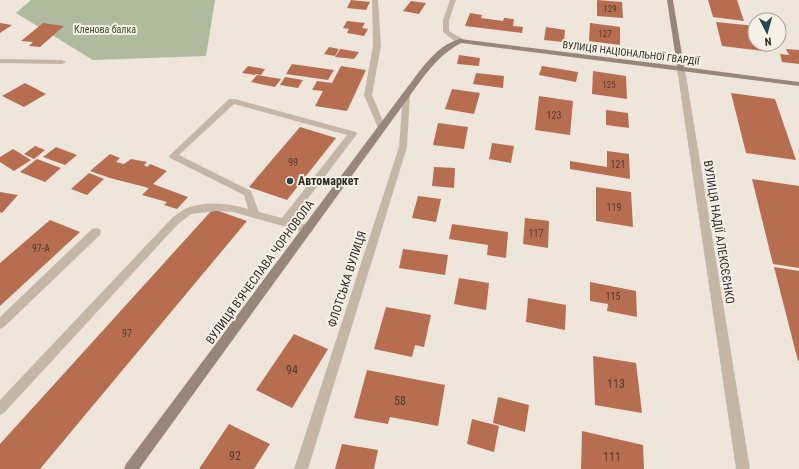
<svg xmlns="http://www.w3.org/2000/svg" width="799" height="469" font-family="'Roboto Condensed',sans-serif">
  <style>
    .green { fill: #afbb9d }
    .building { fill: #b76e50 }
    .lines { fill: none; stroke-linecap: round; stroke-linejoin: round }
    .lane { fill: #c5b7a8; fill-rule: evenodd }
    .street { fill: #c5b7a8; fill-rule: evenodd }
    .secondary { fill: #98867a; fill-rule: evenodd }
    .poi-dot { fill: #224a4f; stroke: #f6f0e6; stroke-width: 1.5 }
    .labels { text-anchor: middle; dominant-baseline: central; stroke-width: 4; stroke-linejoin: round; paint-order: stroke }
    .far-number-label { font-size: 9px; fill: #533c31 }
    .far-park-label { font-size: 10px; fill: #404e2e; stroke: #f6f0e6 }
    .far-street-label { font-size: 10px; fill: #322b27; stroke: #f6f0e6 }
    .number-label { font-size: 10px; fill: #533c31 }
    .poi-label { font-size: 12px; font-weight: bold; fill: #322b27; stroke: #f6f0e6; text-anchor: start }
    .street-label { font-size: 12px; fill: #322b27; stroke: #f6f0e6 }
    .near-number-label { font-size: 12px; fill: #533c31 }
  </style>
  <rect width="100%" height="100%" fill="#eee6db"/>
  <!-- green -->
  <path class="green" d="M31 0H215L206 56 93 60 16 13Z"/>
  <!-- building -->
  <path class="building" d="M351 0 370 2 366 10 347 8Z
    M597 0 622 2 623 18 597 16Z
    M708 0H737L744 21 713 17Z
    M411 1 426 3 419 14 403 11Z
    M470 13 482 15 481 18 503 21 504 18 514 19 513 26 523 27 522 33 465 26Z
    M347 21 365 23 362 28 368 29 364 36 347 33 349 29 343 28Z
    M716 22 755 26V44H761L763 51 722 46Z
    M0 23 12 25 0 33Z
    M43 23 64 26 40 47 29 46 33 42 21 41Z
    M590 23 620 27V45L589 41Z
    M546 27 565 30 564 42 544 40Z
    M329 47 339 49 335 56 324 54Z
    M341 48V49L359 52 354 59 335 57Z
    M786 49 799 50V64L782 62 780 54 789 55Z
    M459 55 480 58 479 66 457 64Z
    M292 64 334 70 328 80 286 74Z
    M248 66 265 69 261 75 256 74 255 75 242 73Z
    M341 66 366 70 347 111 315 106 323 91 312 90 317 81 332 83Z
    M542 66 578 72 576 82 539 75Z
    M593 71 626 76 627 99 592 94Z
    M476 73 504 76 503 88 473 84Z
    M257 75 281 79 275 87 251 82Z
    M285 77 303 80 298 88 280 85Z
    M25 83 46 94 24 107 2 96Z
    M452 89 480 93 474 114 445 109Z
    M731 93 775 99 796 160 746 153Z
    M539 96 573 101 570 135 535 130Z
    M606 110 628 113 629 128 606 125Z
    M438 123 468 127 464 149 433 145Z
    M300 127 336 138 287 200 249 187Z
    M492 143 514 146 511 163 489 159Z
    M35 146 45 150 34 159 24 154Z
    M56 147 77 155 65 165 43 157Z
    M13 149 31 160 14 171 0 162V157Z
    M607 151 629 154 630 179 570 169V161L607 167Z
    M110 154 120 158 116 162 124 164 131 159 147 162 144 165 147 167 150 164 167 171 153 184 188 197 177 209 164 205 167 202 142 195 149 188 110 178 90 171Z
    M37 159 61 168 45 182 20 172Z
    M434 167 455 168 454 188 432 186Z
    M89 173 104 179 87 195 71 189Z
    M752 179 799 186V268L773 264Z
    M596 187 631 192 633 227 596 221Z
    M0 192 18 195 2 213 0 212Z
    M418 196 441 199 436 222 412 218Z
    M213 209 247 221 40 469H0V444Z
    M525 218 549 221 548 248 523 244Z
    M50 220 80 232 0 306V263Z
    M452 224 508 232 506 258 487 255 488 245 449 239Z
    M403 249 448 255 445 275 399 268Z
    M774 267 799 271V361H798Z
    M459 278 489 283 486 310 454 304Z
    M590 282 636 291 637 317 607 311 608 304 590 301Z
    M528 298 566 305 565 330 526 322Z
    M386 307 431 315 424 347 415 345 412 357 374 349Z
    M294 334 328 349 292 408 256 390Z
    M593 356 636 363 642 413 595 405Z
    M367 370 445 385 438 426 390 417 388 424 354 418Z
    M498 397 529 405 525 432 493 423Z
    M472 419 499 426 494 452 467 444Z
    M229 424 270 444 254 469H199Z
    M582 431 643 445 644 469H581Z
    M342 444 378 450 374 469H335Z"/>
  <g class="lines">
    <!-- lane -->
    <path class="lane" d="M229 99H235L356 132 357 134 291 221 312 226 313 229 312 232 308 233 233 212 217 211 191 214 178 224 4 413 0 415V400L172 218C176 215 182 210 187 208 206 201 229 203 248 209L244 195 170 158 169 156ZM234 104 347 135 282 218 259 212 251 191 179 155Z"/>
    <!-- street -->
    <path class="street" d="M372 0H378L381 46 372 95 386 128 382 131 378 128 364 95 373 46Z
      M450 0H456L449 20V31L463 39V43H457L443 32V20Z
      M0 59 62 60 66 62 62 64 0 63Z
      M678 67H684L685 69 750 469H736L677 69Z
      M403 93H409L410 95 407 147 308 469H294L399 147Z
      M96 228 100 229 101 232 100 235 4 327 0 329V317L92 229Z"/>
    <!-- secondary -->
    <path class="secondary" d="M667 0H673L684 67 799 82V86L461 43C438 55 424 76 409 97L139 469H124L126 464 403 93C419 73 434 46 460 39L677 66Z"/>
  </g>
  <!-- markers -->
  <circle class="poi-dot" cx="290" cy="181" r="4"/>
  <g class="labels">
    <!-- far-number labels -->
    <g class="far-number-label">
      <text x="610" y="9">129</text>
      <text x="605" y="34">127</text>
      <text x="609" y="85">125</text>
    </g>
    <!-- far-park labels -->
    <g class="far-park-label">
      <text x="105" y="29">Кленова балка</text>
    </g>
    <!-- far-street labels -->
    <g class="far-street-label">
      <text transform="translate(631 53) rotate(7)">ВУЛИЦЯ НАЦІОНАЛЬНОЇ ГВАРДІЇ</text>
    </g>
    <!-- number labels -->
    <g class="number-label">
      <text x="554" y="115">123</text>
      <text x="293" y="162">99</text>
      <text x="618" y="164">121</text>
      <text x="614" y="207">119</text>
      <text x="536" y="233">117</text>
      <text x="41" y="248">97-А</text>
      <text x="613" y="296">115</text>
      <text x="127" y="333">97</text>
    </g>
    <!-- poi labels -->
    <g class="poi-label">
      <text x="298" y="181">Автомаркет</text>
    </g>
    <!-- street labels -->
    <g class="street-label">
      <text transform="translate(719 232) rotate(81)">ВУЛИЦЯ НАДІЇ АЛЕКСЄЄНКО</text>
      <text transform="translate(260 272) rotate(-54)">ВУЛИЦЯ В'ЯЧЕСЛАВА ЧОРНОВОЛА</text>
      <text transform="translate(347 279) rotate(-72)">ФЛОТСЬКА ВУЛИЦЯ</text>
    </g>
    <!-- near-number labels -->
    <g class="near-number-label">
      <text x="292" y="370">94</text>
      <text x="616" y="384">113</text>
      <text x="400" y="401">58</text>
      <text x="235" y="456">92</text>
      <text x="612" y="457">111</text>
    </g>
  </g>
  <!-- north arrow -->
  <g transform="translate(767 32) rotate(174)"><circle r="19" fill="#f6f0e6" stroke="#a8a19a"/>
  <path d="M0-3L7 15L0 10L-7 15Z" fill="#224a4f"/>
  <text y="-6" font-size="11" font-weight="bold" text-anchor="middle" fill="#322b27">N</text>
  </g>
</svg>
